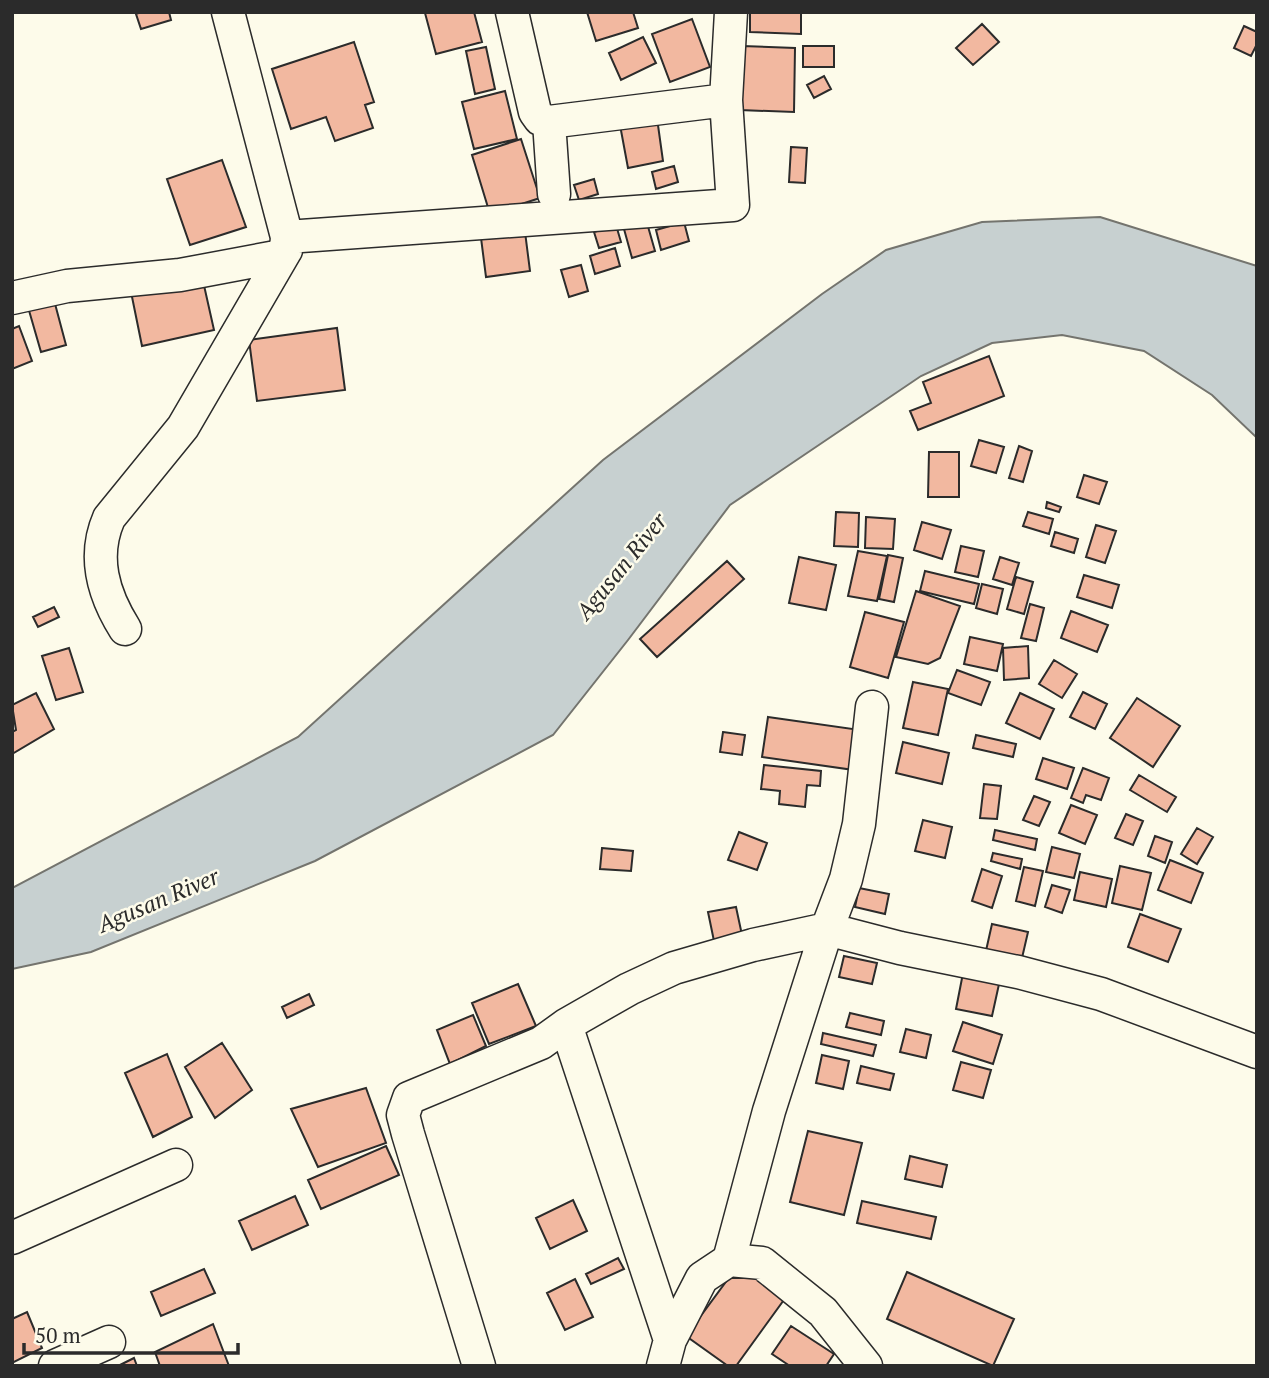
<svg xmlns="http://www.w3.org/2000/svg" width="1269" height="1378" font-family="'PT Serif',serif">
  <style>
    .water { fill: #c7d0d0; stroke: #74746e; stroke-width: 2 }
    .building { fill: #f2b8a0; stroke: #2b2b2b; stroke-width: 2 }
    .lines { fill: none; stroke-linecap: round; stroke-linejoin: round }
    .minor-casing { stroke: #2b2b2b; stroke-width: 35 }
    .minor { stroke: #fdfbea; stroke-width: 32 }
    .labels { text-anchor: middle; dominant-baseline: central; stroke-width: 5; stroke-linejoin: round; paint-order: stroke }
    .water-label { font-size: 23px; font-style: italic; fill: #2b2b2b; stroke: #fdfbea }
  </style>
  <rect width="100%" height="100%" fill="#fdfbea"/>
  <!-- water -->
  <path class="water" d="M1100 217 1257 266V438L1212 395 1144 351 1062 335 992 343 921 376 730 505 628 640 553 735 315 861 91 952 12 969V888L298 737 603 460 822 294 886 250 982 222Z"/>
  <!-- building -->
  <path class="building" d="M141 12H169L171 20 141 29 136 14Z
    M474 12 482 42 436 54 425 13Z
    M587 12H633L638 28 596 41Z
    M750 12H801V34L750 32Z
    M692 19 710 67 670 82 652 34Z
    M982 24 999 42 973 65 956 48Z
    M1244 26 1257 32V44L1251 56 1234 48Z
    M643 37 656 63 621 80 609 53Z
    M354 42 374 102 365 105 373 128 335 141 326 117 291 129 272 69Z
    M742 46 795 48 794 112 740 110Z
    M803 46H834V67H803Z
    M486 47 495 89 475 94 466 51Z
    M824 76 831 89 814 98 807 85Z
    M505 91 517 139 474 149 462 102Z
    M657 118 663 161 628 168 620 125Z
    M521 139 540 198 490 214 472 155Z
    M791 147 807 148 805 183 789 182Z
    M222 160 246 227 190 245 167 179Z
    M674 166 678 182 656 189 652 172Z
    M594 179 598 194 579 200 574 185Z
    M684 222 689 241 661 250 656 230Z
    M647 223 655 251 632 258 624 229Z
    M524 224 530 271 486 277 480 230Z
    M616 225 621 242 599 248 594 232Z
    M615 248 620 266 595 274 590 256Z
    M581 265 588 291 569 297 561 270Z
    M201 272 214 330 142 346 130 287Z
    M54 300 66 345 41 352 28 307Z
    M19 326 32 361 12 369V329Z
    M337 328 345 390 257 401 249 340Z
    M989 356 1004 396 918 430 910 411 931 403 923 382Z
    M979 440 1004 447 996 473 971 466Z
    M1019 446 1032 451 1023 482 1009 478Z
    M929 452H959V497H928Z
    M1084 475 1107 482 1099 504 1077 497Z
    M1047 502 1061 507 1059 512 1046 508Z
    M836 512 859 513 858 547 834 546Z
    M1028 512 1053 519 1049 534 1023 526Z
    M866 517 895 519 893 549 865 548Z
    M922 522 951 530 942 559 914 550Z
    M1096 525 1116 531 1105 563 1086 557Z
    M1055 532 1078 539 1074 553 1051 546Z
    M961 546 984 551 978 577 955 572Z
    M858 551 887 556 877 601 848 596Z
    M888 555 903 558 894 602 879 599Z
    M799 557 836 565 826 610 789 603Z
    M1000 557 1019 563 1012 585 993 579Z
    M727 561 744 579 657 657 640 639Z
    M925 571 979 584 974 604 920 591Z
    M1084 575 1119 585 1112 608 1077 597Z
    M1016 577 1033 582 1024 614 1007 609Z
    M982 584 1003 589 997 614 976 608Z
    M916 591 960 606 940 658 928 664 896 657Z
    M1030 604 1044 608 1036 641 1021 638Z
    M54 607 59 617 38 627 33 617Z
    M1071 611 1108 625 1097 652 1061 638Z
    M865 612 904 622 888 678 850 667Z
    M970 637 1003 644 997 671 964 664Z
    M1028 646 1029 678 1004 680 1003 648Z
    M69 648 83 692 56 700 42 656Z
    M1054 660 1077 674 1062 698 1039 684Z
    M957 670 990 682 981 705 948 693Z
    M913 682 948 689 938 735 903 728Z
    M1083 692 1107 704 1095 729 1070 717Z
    M36 693 54 729 12 754V732L16 730 12 705Z
    M1020 693 1054 709 1040 739 1006 723Z
    M1137 698 1180 726 1153 767 1110 738Z
    M768 717 860 730 854 770 762 757Z
    M723 732 745 735 742 755 720 752Z
    M976 735 1016 744 1013 757 973 748Z
    M903 742 949 753 942 784 896 773Z
    M1043 758 1074 768 1067 789 1036 779Z
    M764 765 821 771 820 786 807 785 805 807 779 804 780 791 761 789Z
    M1083 768 1109 778 1101 800 1086 795 1083 803 1071 798Z
    M1139 775 1176 797 1167 812 1130 790Z
    M984 784 1001 786 997 819 980 818Z
    M1034 796 1050 802 1039 826 1023 820Z
    M1071 805 1097 815 1085 844 1059 833Z
    M1126 814 1143 821 1133 845 1115 838Z
    M923 820 952 827 945 858 915 851Z
    M1197 828 1213 837 1197 864 1181 854Z
    M995 830 1037 839 1035 850 993 840Z
    M739 832 767 843 757 870 728 860Z
    M1155 836 1172 842 1165 863 1148 856Z
    M1052 847 1080 854 1074 878 1046 872Z
    M602 848 633 851 631 871 600 869Z
    M993 853 1022 859 1020 869 991 861Z
    M1170 860 1203 873 1191 903 1158 890Z
    M1120 866 1151 873 1142 910 1112 903Z
    M1024 867 1043 871 1035 906 1016 901Z
    M982 869 1002 876 992 908 972 901Z
    M1080 872 1112 879 1106 907 1074 900Z
    M1052 885 1070 890 1062 913 1045 907Z
    M859 888 889 894 885 914 855 907Z
    M736 907 742 935 714 941 708 912Z
    M1140 914 1181 929 1168 962 1128 947Z
    M992 924 1028 932 1019 971 983 964Z
    M844 956 877 963 872 984 839 977Z
    M964 968 1001 975 992 1016 956 1009Z
    M518 984 536 1026 489 1044 472 1003Z
    M309 994 314 1005 287 1018 282 1007Z
    M850 1013 884 1021 881 1035 846 1027Z
    M473 1015 486 1046 450 1064 437 1030Z
    M963 1022 1002 1035 993 1064 953 1051Z
    M906 1029 931 1035 926 1058 900 1052Z
    M823 1033 876 1045 873 1056 821 1044Z
    M222 1043 252 1090 215 1118 185 1067Z
    M167 1054 192 1117 153 1137 125 1073Z
    M822 1055 849 1061 843 1089 816 1083Z
    M961 1062 991 1070 983 1098 953 1090Z
    M861 1066 894 1074 890 1090 857 1083Z
    M366 1088 386 1143 318 1167 291 1109Z
    M808 1131 862 1143 844 1215 790 1202Z
    M386 1146 399 1175 321 1209 308 1180Z
    M910 1156 947 1165 942 1187 905 1179Z
    M295 1196 308 1225 252 1250 239 1221Z
    M573 1200 587 1231 550 1249 536 1218Z
    M862 1201 936 1217 931 1239 857 1223Z
    M618 1258 624 1269 591 1284 586 1274Z
    M739 1264 786 1297 736 1366H728L686 1336Z
    M204 1269 215 1293 161 1316 151 1292Z
    M907 1272 1014 1319 993 1366 887 1319Z
    M575 1279 593 1317 565 1330 547 1293Z
    M27 1312 42 1348 12 1363V1319Z
    M213 1324 229 1366H160L155 1352Z
    M791 1326 834 1354 826 1366H790L772 1354Z
    M134 1358 137 1366H118Z"/>
  <g class="lines">
    <!-- minor casing -->
    <g class="minor-casing">
      <path id="minor" d="M512 12 535 112 540 119 549 122 726 100
        M549 122 554 194
        M287 237 733 205 726 100 731 12
        M12 298 67 286 180 275 276 257 286 250 287 237 228 12
        M125 629C103 594 92 557 109 518L183 427 286 250
        M566 1025 670 1340
        M12 1238 176 1165
        M729 1260 762 1263 823 1312 866 1366
        M55 1366 109 1342
        M479 1366 408 1134 403 1115 409 1098 541 1043 566 1025 629 989 674 968 753 945 827 929 900 948 1018 972 1101 994 1257 1052
        M663 1366 670 1340 702 1278 729 1260 769 1111 827 929 846 879 859 824 872 707"/>
    </g>
    <!-- minor -->
    <use href="#minor" class="minor"/>
  </g>
  <g class="labels">
    <!-- water labels -->
    <g class="water-label">
      <text transform="translate(621 566) rotate(-51)">Agusan River</text>
      <text transform="translate(158 900) rotate(-23)">Agusan River</text>
    </g>
  </g>
  <!-- border -->
  <rect width="1269" height="1378" fill="none" stroke="#2b2b2b" stroke-width="28"/>
  <!-- scale -->
  <path d="M24 1343v10h214v-10" fill="none" stroke="#2b2b2b" stroke-width="3.5"/>
  <text x="35" y="1343" font-size="21" fill="#2b2b2b" stroke="#fdfbea" stroke-width="5" paint-order="stroke">50 m</text>
</svg>
